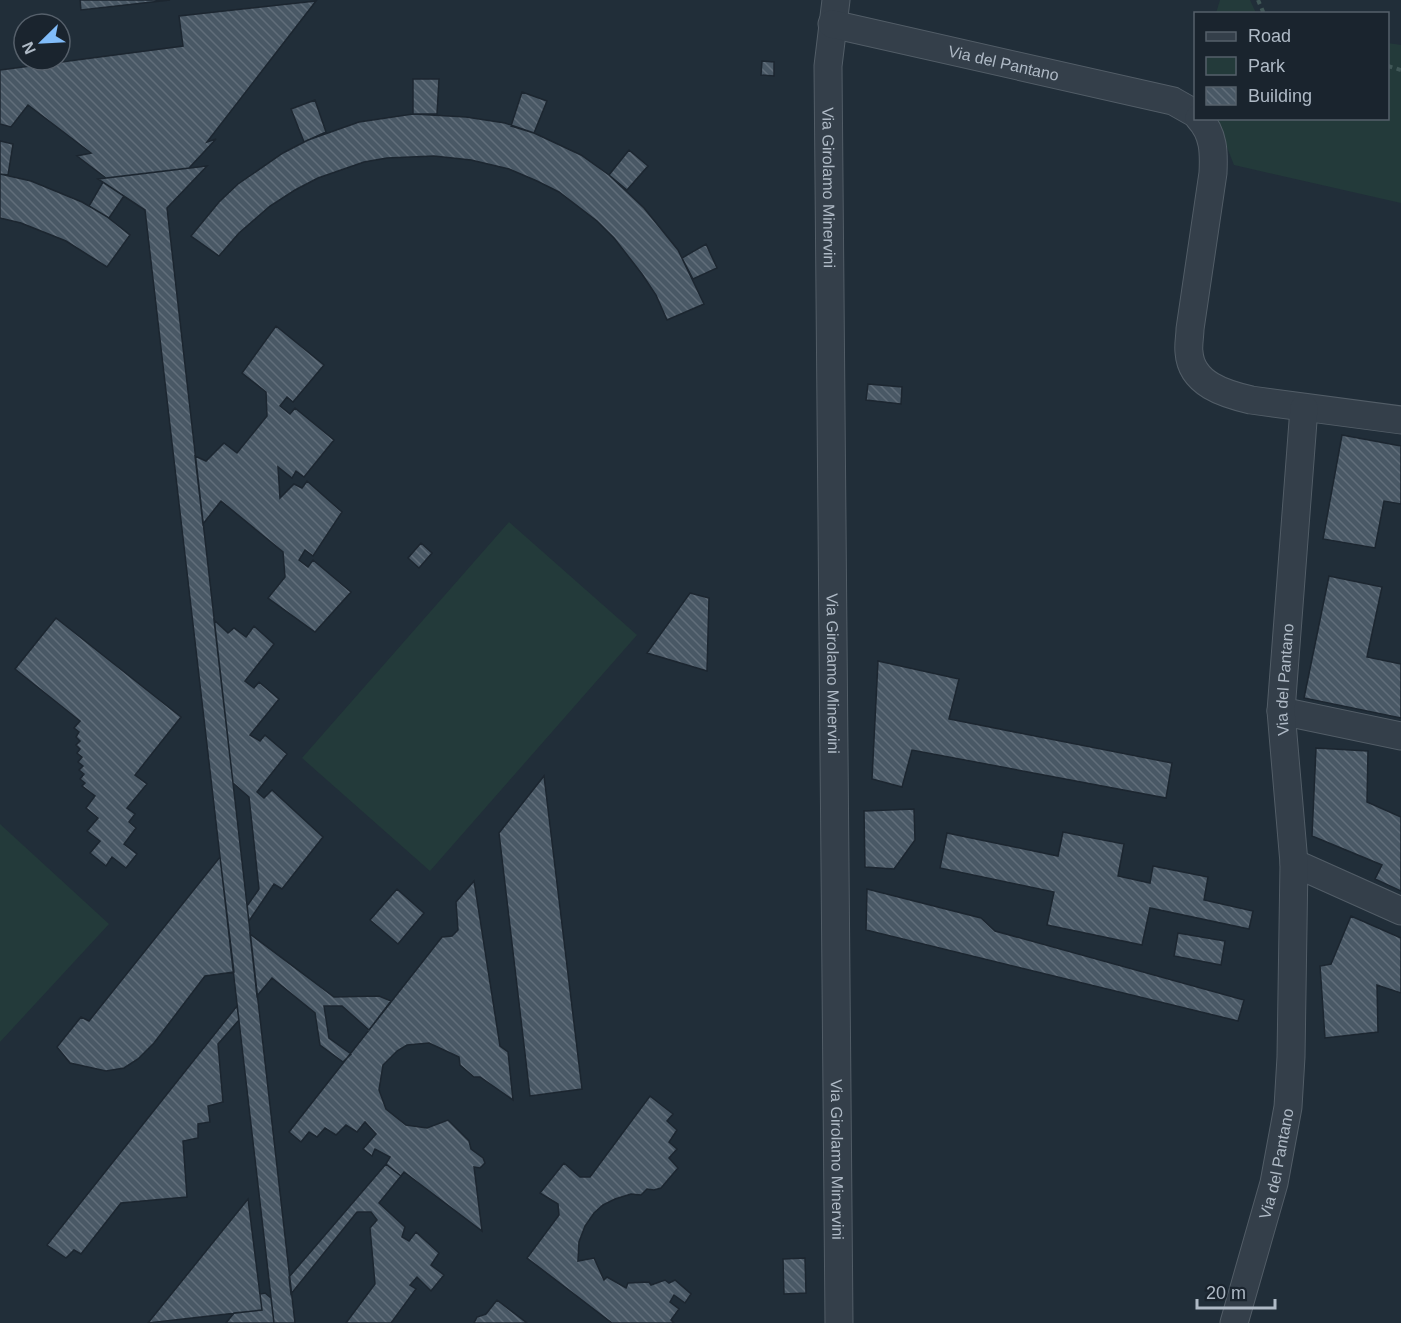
<svg xmlns="http://www.w3.org/2000/svg" width="1401" height="1323" font-family="Helvetica,sans-serif">
  <style>
    .park { fill: #233a3a }
    .building { fill: url(#building-back-hatch); stroke: #1c2630; stroke-width: 1.5 }
    .lines { fill: none; stroke-linecap: round; stroke-linejoin: round }
    .minor-casing { stroke: #525d67; stroke-width: 29 }
    .path { stroke: #405757; stroke-width: 4; stroke-dasharray: 4.5 4.5; stroke-linecap: butt }
    .minor { stroke: #343f4a; stroke-width: 27 }
    .labels { text-anchor: middle; dominant-baseline: central; stroke-width: 4.5; stroke-linejoin: round; paint-order: stroke }
    .street-label { font-size: 16px; fill: #afbac6; stroke: #1a242e }
  </style>
  <defs>
    <pattern id="building-back-hatch" width="6" height="6" patternUnits="userSpaceOnUse" patternTransform="scale(1.5)"><rect width="6" height="6" fill="#495865"/><path d="M-1 5l2 2M0 0l6 6M5-1l2 2" fill="none" stroke="#616e7a"/></pattern>
  </defs>
  <rect width="100%" height="100%" fill="#212e39"/>
  <!-- park -->
  <path class="park" d="M1220 0H1250L1256 13H1216Z
    M1388 43 1401 45V203L1234 165 1216 119 1388 118Z
    M509 522 637 635 430 871 302 758Z
    M0 824 109 924 0 1042Z"/>
  <!-- building -->
  <path class="building" d="M80 0H170L81 10Z
    M316 1 207 142 216 139 189 168 106 178 77 156 91 153 28 105 11 127 0 124V70L183 46 179 16Z
    M762 61 774 62V76L761 75Z
    M413 79H439L437 114H413Z
    M522 92 547 101 534 133 511 126Z
    M315 100 326 132 304 142 291 109Z
    M413 114 466 117 505 123 534 133 581 155 609 175 644 208 678 250 704 304 667 320 656 295 642 274 614 238 597 221 559 192 537 181 509 169 471 160 434 156 387 158 364 162 318 178 295 190 270 206 239 233 219 256 191 236 219 202 238 184 283 153 308 140 359 122Z
    M0 141 13 144 8 175 0 174Z
    M629 150 648 166 627 190 609 175Z
    M207 166 167 208 295 1323H274L145 210 98 179Z
    M0 174 31 181 82 202 106 216 130 235 107 267 66 241 21 223 0 218Z
    M103 182 124 196 109 218 89 206Z
    M706 244 717 268 693 279 682 258Z
    M276 326 324 365 293 402 287 397 280 406 290 414 295 408 334 440 304 477 296 471 292 478 278 467 280 498 294 484 302 488 307 481 342 512 313 556 305 550 299 560 308 567 313 560 351 592 315 632 268 598 285 577 283 552 221 501 203 524 195 456 206 461 224 443 237 453 267 416 266 392 242 373Z
    M868 384 902 387 901 404 866 400Z
    M1342 435 1401 446V504L1384 501 1375 548 1323 539Z
    M421 543 432 553 419 568 408 558Z
    M1329 576 1382 587 1367 657 1401 664V718L1304 698Z
    M690 593 709 598 707 671 647 653Z
    M56 618 181 717 135 775 147 784 127 808 135 814 129 822 136 828 124 844 137 854 126 868 112 857 106 866 90 853 100 841 87 831 98 818 86 808 95 796 82 786 85 783 80 779 84 774 79 770 83 766 78 762 82 757 77 753 80 749 76 745 80 741 76 737 79 732 74 728 80 721 15 669Z
    M214 620 228 633 234 628 246 637 254 626 274 644 245 681 254 688 259 682 279 699 250 735 260 741 265 735 287 754 257 792 264 798 272 790 323 837 282 889 274 884 249 921 247 906 259 889 249 797 233 783Z
    M878 661 959 679 949 719 1172 763 1166 798 912 750 902 787 872 779Z
    M1316 748 1368 751 1367 802 1401 817V891L1375 879 1382 865 1312 836Z
    M544 776 582 1089 530 1096 499 833Z
    M914 809 915 840 894 869 865 867 864 811Z
    M1063 832 1124 844 1118 876 1150 883 1153 866 1208 877 1204 900 1253 911 1249 929 1150 908 1142 945 1047 925 1054 892 940 868 947 833 1058 856Z
    M220 857 234 972 205 976 154 1043 138 1059 124 1068 106 1071 70 1063 57 1047 81 1017 89 1021Z
    M474 881 500 1046 508 1052 513 1100 480 1077H474L460 1065 459 1057 429 1043 407 1045 397 1051 383 1065 379 1090 386 1109 406 1125 427 1128 448 1120 469 1141 471 1149 483 1158 485 1163 480 1168 474 1167 482 1231 404 1172 401 1176 386 1164 390 1157 375 1149 372 1156 363 1149 376 1134 365 1122 357 1132 346 1125 336 1135 325 1128 317 1137 309 1132 301 1142 289 1132 442 937 452 936 458 930 456 902Z
    M397 889 424 913 398 944 370 920Z
    M867 889 981 918 995 931 1244 1000 1238 1021 866 930Z
    M1351 916 1401 938V993L1377 985 1378 1032 1325 1038 1320 966 1331 964Z
    M1178 933 1225 941 1221 965 1174 956Z
    M250 934 334 997 379 996 391 1001 369 1030 342 1006H324L329 1038 351 1054 343 1062 320 1045 315 1013 272 978 257 996Z
    M237 1006 239 1020 218 1044 223 1102 208 1106 210 1122 198 1124V1138L183 1141 187 1197 121 1203 81 1254 74 1250 66 1258 47 1245Z
    M650 1096 673 1114 667 1121 677 1130 669 1142 677 1149 669 1158 678 1168 661 1188 654 1190 647 1189 641 1195 631 1194 615 1199 603 1205 594 1213 585 1226 579 1242 578 1261 594 1258 604 1280 607 1277 626 1288 628 1283 649 1282 651 1285 665 1280 669 1283 675 1280 691 1294 685 1303 674 1295 670 1302 679 1309 671 1320 674 1323H612L527 1258 559 1215 558 1204 540 1193 564 1163 580 1177H590Z
    M386 1164 401 1176 379 1203 405 1227 402 1237 409 1241 416 1232 439 1253 431 1265 444 1275 431 1291 417 1277 410 1285 416 1289 391 1323H346L375 1284 370 1228 377 1220 371 1212H357L291 1294 289 1277Z
    M248 1199 262 1310 148 1323Z
    M805 1258 806 1293 784 1294 783 1259Z
    M265 1293 271 1298 274 1323H226L234 1313 262 1310 260 1294Z
    M497 1300 527 1323H474L477 1317 486 1314Z"/>
  <g class="lines">
    <!-- minor casing -->
    <g class="minor-casing">
      <g id="minor">
        <path id="s1" d="M836 0 828 66 839 1323"/>
        <path id="s2" d="M832 24 1173 101 1196 114"/>
        <path d="M1199 118C1214 134 1214 153 1213 173L1190 329C1190 336 1188 345 1189 352 1191 384 1225 394 1251 400L1401 420"/>
        <path d="M1281 711 1401 736"/>
        <path d="M1294 863 1401 911"/>
        <path id="s3" d="M1234 1323 1274 1183 1288 1107 1291 1057 1294 863 1281 711 1304 408"/>
      </g>
    </g>
    <!-- path -->
    <path class="path" d="M1258 0 1264 14
      M1388 66 1401 70"/>
    <!-- minor -->
    <use href="#minor" class="minor"/>
  </g>
  <g class="labels">
    <!-- street labels -->
    <g class="street-label">
      <text stroke="none"><textPath href="#s2" startOffset="176">Via del Pantano</textPath></text>
      <text stroke="none"><textPath href="#s1" startOffset="188">Via Girolamo Minervini</textPath></text>
      <text stroke="none"><textPath href="#s1" startOffset="674">Via Girolamo Minervini</textPath></text>
      <text stroke="none"><textPath href="#s3" startOffset="651">Via del Pantano</textPath></text>
      <text stroke="none"><textPath href="#s1" startOffset="1160">Via Girolamo Minervini</textPath></text>
      <text stroke="none"><textPath href="#s3" startOffset="165">Via del Pantano</textPath></text>
    </g>
  </g>
  <!-- legend -->
  <rect x="1194" y="12" width="195" height="108" fill="#1a242e" stroke="#56606b" stroke-width="1.5"/>
  <rect x="1206" y="32" width="30" height="9" fill="#343f4a" stroke="#56606b" stroke-width="1.5"/>
  <text x="1248" y="42" font-size="18" fill="#afbac6">Road</text>
  <rect x="1206" y="57" width="30" height="18" fill="#233a3a" stroke="#56606b" stroke-width="1.5"/>
  <text x="1248" y="72" font-size="18" fill="#afbac6">Park</text>
  <rect x="1206" y="87" width="30" height="18" fill="url(#building-back-hatch)" stroke="#56606b" stroke-width="1.5"/>
  <text x="1248" y="102" font-size="18" fill="#afbac6">Building</text>
  <!-- north arrow -->
  <g transform="translate(42 42) rotate(246)"><circle r="28" fill="#1a242e" stroke="#56606b" stroke-width="1.5"/>
  <path d="M0-4.5L10 22L0 15L-10 22Z" fill="#81bcf9"/>
  <text y="-9" font-size="16" font-weight="bold" text-anchor="middle" fill="#afbac6">N</text>
  </g>
  <!-- scale -->
  <path d="M1197 1299v9h78v-9" fill="none" stroke="#afbac6" stroke-width="3"/>
  <text x="1206" y="1299" font-size="18" fill="#afbac6" stroke="#1a242e" stroke-width="4.5" paint-order="stroke">20 m</text>
</svg>
